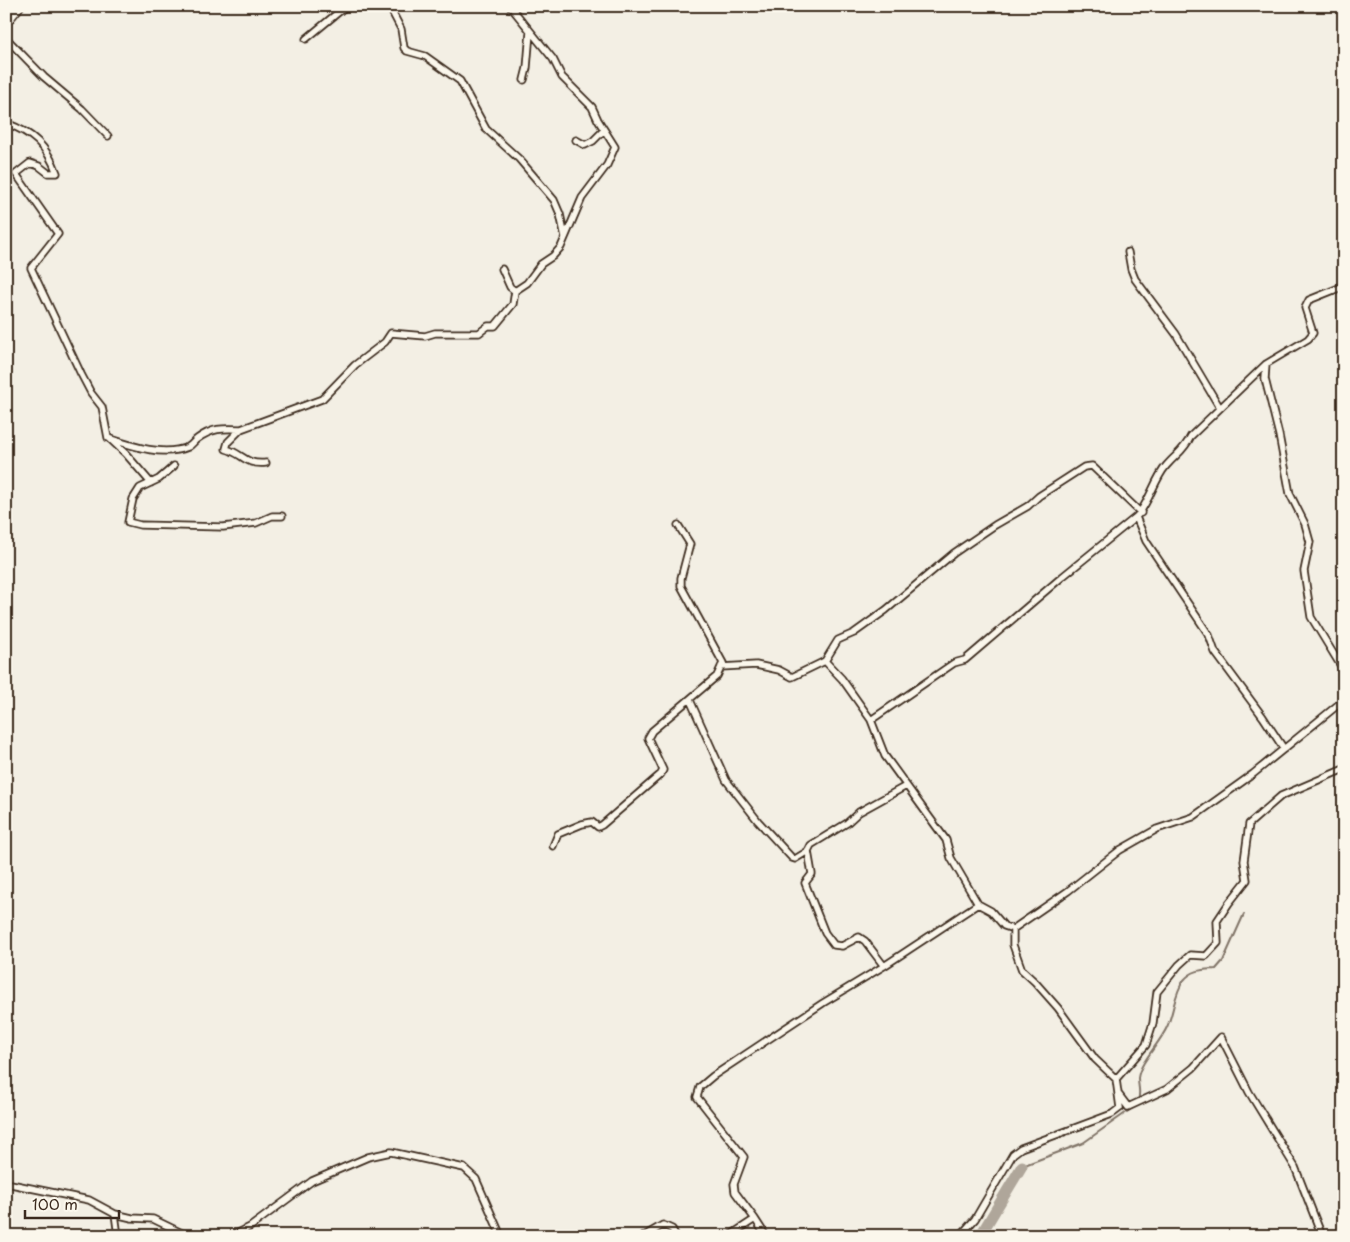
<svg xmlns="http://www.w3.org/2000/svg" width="1350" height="1242" font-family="'Playpen Sans',sans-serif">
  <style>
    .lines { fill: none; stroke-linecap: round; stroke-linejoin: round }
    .stream { stroke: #817468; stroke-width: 2 }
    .river { stroke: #afa69a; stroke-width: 11 }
    .street-casing { stroke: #3b2a1e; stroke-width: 9 }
    .primary-casing { stroke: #3b2a1e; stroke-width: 12 }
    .street { stroke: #fbf7ec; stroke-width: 5.5 }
    .primary { stroke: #fbf7ec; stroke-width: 9 }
  </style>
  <rect width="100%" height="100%" fill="#f3efe4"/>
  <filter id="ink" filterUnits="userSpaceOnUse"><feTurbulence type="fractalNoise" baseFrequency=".02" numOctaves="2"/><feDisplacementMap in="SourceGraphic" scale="10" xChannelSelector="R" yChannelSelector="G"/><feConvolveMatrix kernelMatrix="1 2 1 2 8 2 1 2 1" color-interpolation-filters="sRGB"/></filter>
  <g filter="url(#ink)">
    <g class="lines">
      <!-- stream -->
      <path class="stream" d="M1138 1101C1141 1091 1138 1088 1138 1078 1140 1062 1160 1043 1167 1027 1174 1012 1174 993 1184 980 1193 969 1204 970 1216 969L1223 961 1244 914
        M1022 1166 1083 1143 1134 1107"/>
      <!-- river -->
      <path class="river" d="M980 1236 1022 1166"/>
      <!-- street casing -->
      <g class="street-casing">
        <path id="street" d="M389 6 401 29 404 48 407 51 425 56 460 81 486 129 519 159 554 200 560 214 565 237
          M510 6 553 59 562 77 592 107 598 120 615 147 607 165 582 198 561 247 553 256 541 264 527 283 515 291
          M6 38 44 77 82 109 108 136
          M306 39 346 6
          M524 80 527 68 530 32
          M6 123C33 133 47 146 57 173H48L39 166 30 163 16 174 58 234 31 268 81 374 91 393 102 407 108 438C132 446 163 457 188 447 192 445 194 441 197 439 212 428 222 428 241 429L228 442 226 449C244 454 244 465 266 463
          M576 140 585 145 593 141 604 130
          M1128 252 1131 269 1135 279 1176 334 1220 408
          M502 269 510 287 515 291
          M1266 364 1265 379 1279 435 1290 494 1305 524 1310 542 1304 571 1311 617 1344 671
          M241 429 322 399 355 365 385 342 391 333 425 336 435 333H479L488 326H495L513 304 515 291
          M110 439 126 454 151 483
          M174 466 159 479 140 488 133 499 128 522 140 525 223 527 256 523 272 516H282
          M825 661 842 679 871 720 885 756 946 840 951 858 978 904
          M721 667 756 665 779 670 792 677 825 661 838 640 854 633 886 610 954 553 995 525 1028 506 1039 496 1084 467 1092 466 1141 513
          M690 700 726 780 758 821 792 858 795 859 808 851
          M871 720 954 663 965 660 1062 577 1136 517
          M1284 749 1263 717 1215 652 1209 635 1146 541 1136 517C1149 504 1154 480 1166 466 1176 454 1184 451 1191 436L1266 364 1308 339 1313 333 1305 308 1309 300 1344 286
          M553 846 558 834 582 824 592 822 598 827 602 825 661 774 663 770 648 738 652 731 717 676 723 663 681 586V578L690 544 678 525
          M1013 929V945L1022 970 1035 982 1058 1008 1095 1059 1116 1079
          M884 966 865 941 859 937 842 946 834 945 825 933 805 883 812 874 808 851 811 845 847 823 859 812 906 786
          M1119 1095 1128 1107 1167 1089 1193 1068 1221 1037 1249 1092 1295 1167 1322 1236
          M6 1183 89 1200 115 1214 132 1218 153 1219 188 1236
          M115 1214 118 1236
          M755 1219 766 1236
          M232 1236 250 1227 312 1181 368 1157 391 1152 464 1168 476 1179 501 1236
          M644 1236 663 1225 672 1229 676 1236
          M729 1236 755 1219 735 1192 734 1184 744 1157 697 1097 700 1087 713 1076 823 1003 884 966 978 904 991 911 1004 926 1013 929 1068 891 1120 850 1157 829 1193 817 1253 774 1344 700
          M960 1236 975 1219 1013 1154 1021 1148 1112 1114 1120 1108 1116 1079 1146 1045 1153 1023 1157 992 1179 965 1190 955 1206 956 1218 943 1217 921 1229 903 1247 880 1244 861 1249 824 1281 796 1344 769"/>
      </g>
      <!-- primary casing -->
      <g class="primary-casing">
        <path id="primary" d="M6 22 19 6"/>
      </g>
      <!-- street -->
      <use href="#street" class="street"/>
      <!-- primary -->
      <use href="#primary" class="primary"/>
    </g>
  </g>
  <!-- margin -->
  <rect width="1350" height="1242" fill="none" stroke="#fbf7ec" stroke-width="25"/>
  <rect x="12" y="12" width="1325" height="1217" fill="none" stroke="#3b2a1e" stroke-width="2" filter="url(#ink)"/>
  <!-- scale -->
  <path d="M25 1210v8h94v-8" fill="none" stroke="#3b2a1e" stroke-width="2.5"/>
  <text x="32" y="1210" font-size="15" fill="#3b2a1e" stroke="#fbf7ec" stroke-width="4" paint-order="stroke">100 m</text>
</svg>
